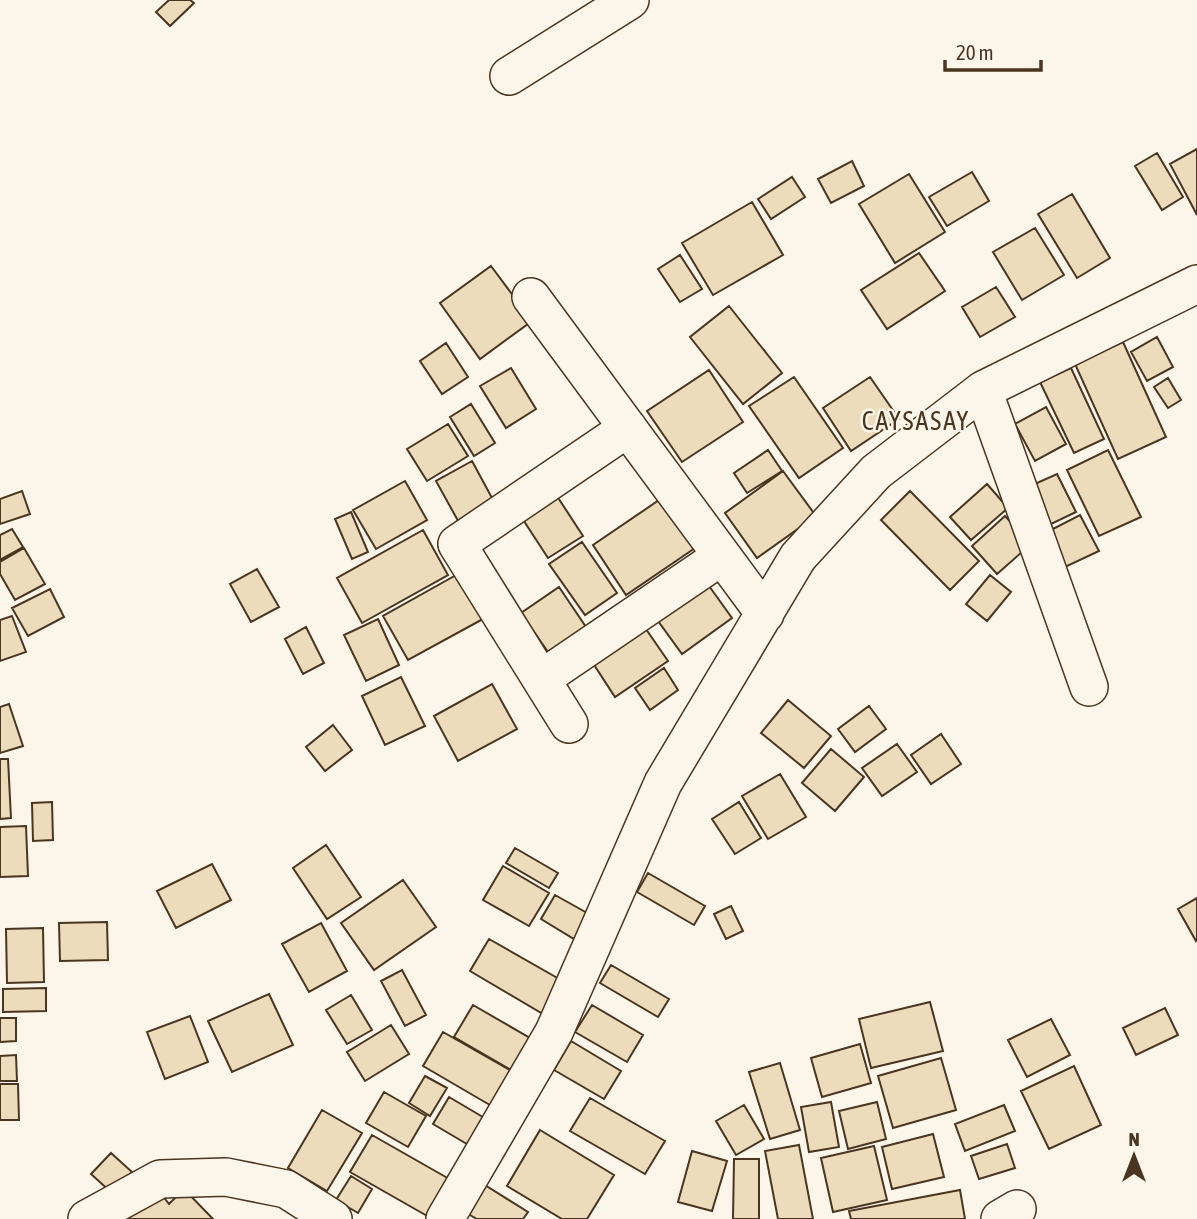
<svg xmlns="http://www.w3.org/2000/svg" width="1197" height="1219" font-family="'Asap Condensed',sans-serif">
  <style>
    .building { fill: #ecdcbc; stroke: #4a3520; stroke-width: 2 }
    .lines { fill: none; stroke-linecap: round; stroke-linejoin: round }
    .minor-casing { stroke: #4a3520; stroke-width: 40 }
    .minor { stroke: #fbf6e9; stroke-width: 37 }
    .labels { text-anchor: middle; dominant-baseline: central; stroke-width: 5; stroke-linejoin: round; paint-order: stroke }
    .quarter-label { font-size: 26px; letter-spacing: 2px; fill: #4a3520; stroke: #fbf6e9 }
  </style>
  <rect width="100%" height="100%" fill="#fbf6e9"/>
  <!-- building -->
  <path class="building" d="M169 0H190L194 3 170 26 156 12Z
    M1197 149V215L1170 164Z
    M1157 153 1183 197 1162 210 1135 166Z
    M852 161 864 186 831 203 818 179Z
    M972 172 989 201 947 226 929 197Z
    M909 174 945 232 895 263 859 204Z
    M792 177 805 197 771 219 758 199Z
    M1072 194 1110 258 1077 278 1038 214Z
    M752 202 783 255 713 295 682 243Z
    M1035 228 1064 275 1022 300 993 252Z
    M919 253 945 291 887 329 861 290Z
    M680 255 702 289 680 302 658 269Z
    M491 266 532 321 480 359 440 303Z
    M996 287 1015 317 980 337 962 307Z
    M729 306 782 373 743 404 690 337Z
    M1157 337 1173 367 1147 381 1131 352Z
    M1123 342 1166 437 1118 459 1075 364Z
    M446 343 468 377 442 394 420 361Z
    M511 368 536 409 506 428 480 386Z
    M1071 368 1104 439 1074 453 1040 382Z
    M709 370 743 422 682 462 647 411Z
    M794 377 843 448 799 478 749 406Z
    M870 377 899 419 851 451 823 408Z
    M1168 378 1181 400 1168 408 1154 387Z
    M471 404 495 443 474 456 450 417Z
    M1046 407 1066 444 1035 461 1015 424Z
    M448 424 468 456 427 481 407 449Z
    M768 450 782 471 747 493 734 473Z
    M1108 450 1141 517 1099 536 1067 470Z
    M472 461 498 509 462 528 436 481Z
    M783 471 816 516 757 558 725 513Z
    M1057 474 1076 512 1047 526 1028 487Z
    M405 481 427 520 376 549 353 510Z
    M987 484 1008 508 971 540 950 517Z
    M22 491 30 514 0 524V499Z
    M910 491 979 561 950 590 881 520Z
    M555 493 583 536 548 558 520 515Z
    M665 496 698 546 626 595 593 545Z
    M351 512 368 552 352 559 335 519Z
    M1080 515 1099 551 1065 567 1047 532Z
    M1005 516 1031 544 997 574 972 546Z
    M12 529 23 547 0 560V535Z
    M423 530 448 575 362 623 337 578Z
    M582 542 617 593 585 615 549 564Z
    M24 548 45 584 15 600 0 574V562Z
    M257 569 279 607 251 622 230 584Z
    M458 574 483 619 408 660 383 616Z
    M990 575 1011 592 987 621 966 604Z
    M704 579 732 618 682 654 653 614Z
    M559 587 586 627 548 652 521 613Z
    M50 589 64 617 28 636 12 608Z
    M12 616 26 652 0 661V620Z
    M378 619 399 665 366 681 344 635Z
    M639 619 668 661 615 697 587 654Z
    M306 627 324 663 303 674 285 639Z
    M664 668 678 690 650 710 635 688Z
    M401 677 425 726 385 745 362 696Z
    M492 684 517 729 458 761 434 716Z
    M788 700 831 736 804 768 761 733Z
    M9 704 23 746 0 753V707Z
    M869 706 886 729 855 752 838 729Z
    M333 725 352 750 325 771 306 747Z
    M941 734 961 764 931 784 911 755Z
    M897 744 917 772 882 796 862 768Z
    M831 749 864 777 835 811 802 783Z
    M0 759H8L11 818 0 819Z
    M780 774 806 817 768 839 742 796Z
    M52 802 53 840 33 841 32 803Z
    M739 802 761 838 735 854 712 819Z
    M26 826 28 876 0 877V827Z
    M326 845 361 897 327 919 293 868Z
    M515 848 558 873 549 888 506 863Z
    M212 864 231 900 176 928 157 891Z
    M503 866 549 893 529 926 483 900Z
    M648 873 705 906 694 925 637 892Z
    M403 880 436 927 374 970 341 923Z
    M555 895 589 914 574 939 541 919Z
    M1197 898V940L1196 941 1178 909Z
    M731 906 743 931 726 939 714 914Z
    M107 922 108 960 60 961 59 923Z
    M321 923 347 971 309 992 282 944Z
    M43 928 44 982 7 983 6 929Z
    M489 939 568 984 548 1017 470 971Z
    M611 965 669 999 658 1017 600 983Z
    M402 970 426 1015 405 1026 381 981Z
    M46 988V1011L3 1012V989Z
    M269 994 293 1045 232 1072 208 1021Z
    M351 995 372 1030 347 1044 326 1010Z
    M930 1002 943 1051 871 1068 859 1019Z
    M473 1005 537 1042 518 1074 454 1037Z
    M592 1005 643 1035 627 1062 575 1032Z
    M1165 1008 1178 1035 1136 1055 1123 1028Z
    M190 1016 208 1062 165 1079 147 1032Z
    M0 1018H16V1041L0 1042Z
    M1051 1019 1070 1055 1027 1077 1008 1040Z
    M391 1025 409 1054 365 1081 347 1052Z
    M443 1032 515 1073 495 1108 423 1066Z
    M571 1041 621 1071 604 1099 554 1070Z
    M860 1044 871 1083 822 1097 811 1058Z
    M16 1055 17 1081H0V1056Z
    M941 1058 956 1110 893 1128 878 1076Z
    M780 1063 800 1130 770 1139 749 1072Z
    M1074 1066 1101 1125 1049 1149 1021 1091Z
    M425 1076 447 1088 430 1116 409 1103Z
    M0 1084H18L19 1120H0Z
    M384 1092 426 1116 408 1147 366 1123Z
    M449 1097 493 1123 477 1150 433 1124Z
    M590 1098 665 1141 645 1174 570 1131Z
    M831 1102 839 1147 809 1152 801 1107Z
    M877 1102 886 1139 848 1149 839 1111Z
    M744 1105 764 1139 736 1155 716 1121Z
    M1004 1105 1015 1131 965 1151 955 1124Z
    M322 1110 362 1133 327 1191 288 1168Z
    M540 1130 614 1175 587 1219H562L507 1186Z
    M933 1134 944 1177 892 1189 882 1147Z
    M372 1135 451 1180 429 1217 350 1172Z
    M1007 1144 1015 1168 979 1179 971 1156Z
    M799 1145 813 1219H778L765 1151Z
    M874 1146 887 1200 833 1212 821 1158Z
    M692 1151 727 1161 712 1211 678 1202Z
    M111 1153 132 1172 113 1194 91 1174Z
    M734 1159H759V1219H733Z
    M351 1176 372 1189 358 1213 336 1200Z
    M480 1182 528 1212 523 1219H477L463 1211Z
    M156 1187 169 1204 184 1189 213 1219H129L123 1213Z
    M960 1190 965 1219H851L849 1211Z"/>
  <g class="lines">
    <!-- minor casing -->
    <g class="minor-casing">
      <path id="minor" d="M509 76 630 0
        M531 297 765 614
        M983 390 1089 687
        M541 679 722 556
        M569 724 457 544 628 428
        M87 1219 160 1179 226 1177 286 1189 333 1219
        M445 1219 554 1032 663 783 798 557 876 472 983 390 1197 284
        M1000 1219 1017 1209"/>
    </g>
    <!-- minor -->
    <use href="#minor" class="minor"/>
  </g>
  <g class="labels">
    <!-- quarter labels -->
    <g class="quarter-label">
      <text x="916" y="421">CAYSASAY</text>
    </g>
  </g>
  <!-- north arrow -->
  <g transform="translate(1134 1156)" stroke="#fbf6e9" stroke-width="5" paint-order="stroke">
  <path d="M0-5L12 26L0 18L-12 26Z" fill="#4a3520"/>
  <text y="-10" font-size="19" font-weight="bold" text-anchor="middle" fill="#4a3520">N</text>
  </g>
  <!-- scale -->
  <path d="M945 60v10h96v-10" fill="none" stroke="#4a3520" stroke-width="3.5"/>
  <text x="956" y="60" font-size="21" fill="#4a3520" stroke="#fbf6e9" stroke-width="5" paint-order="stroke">20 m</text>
</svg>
